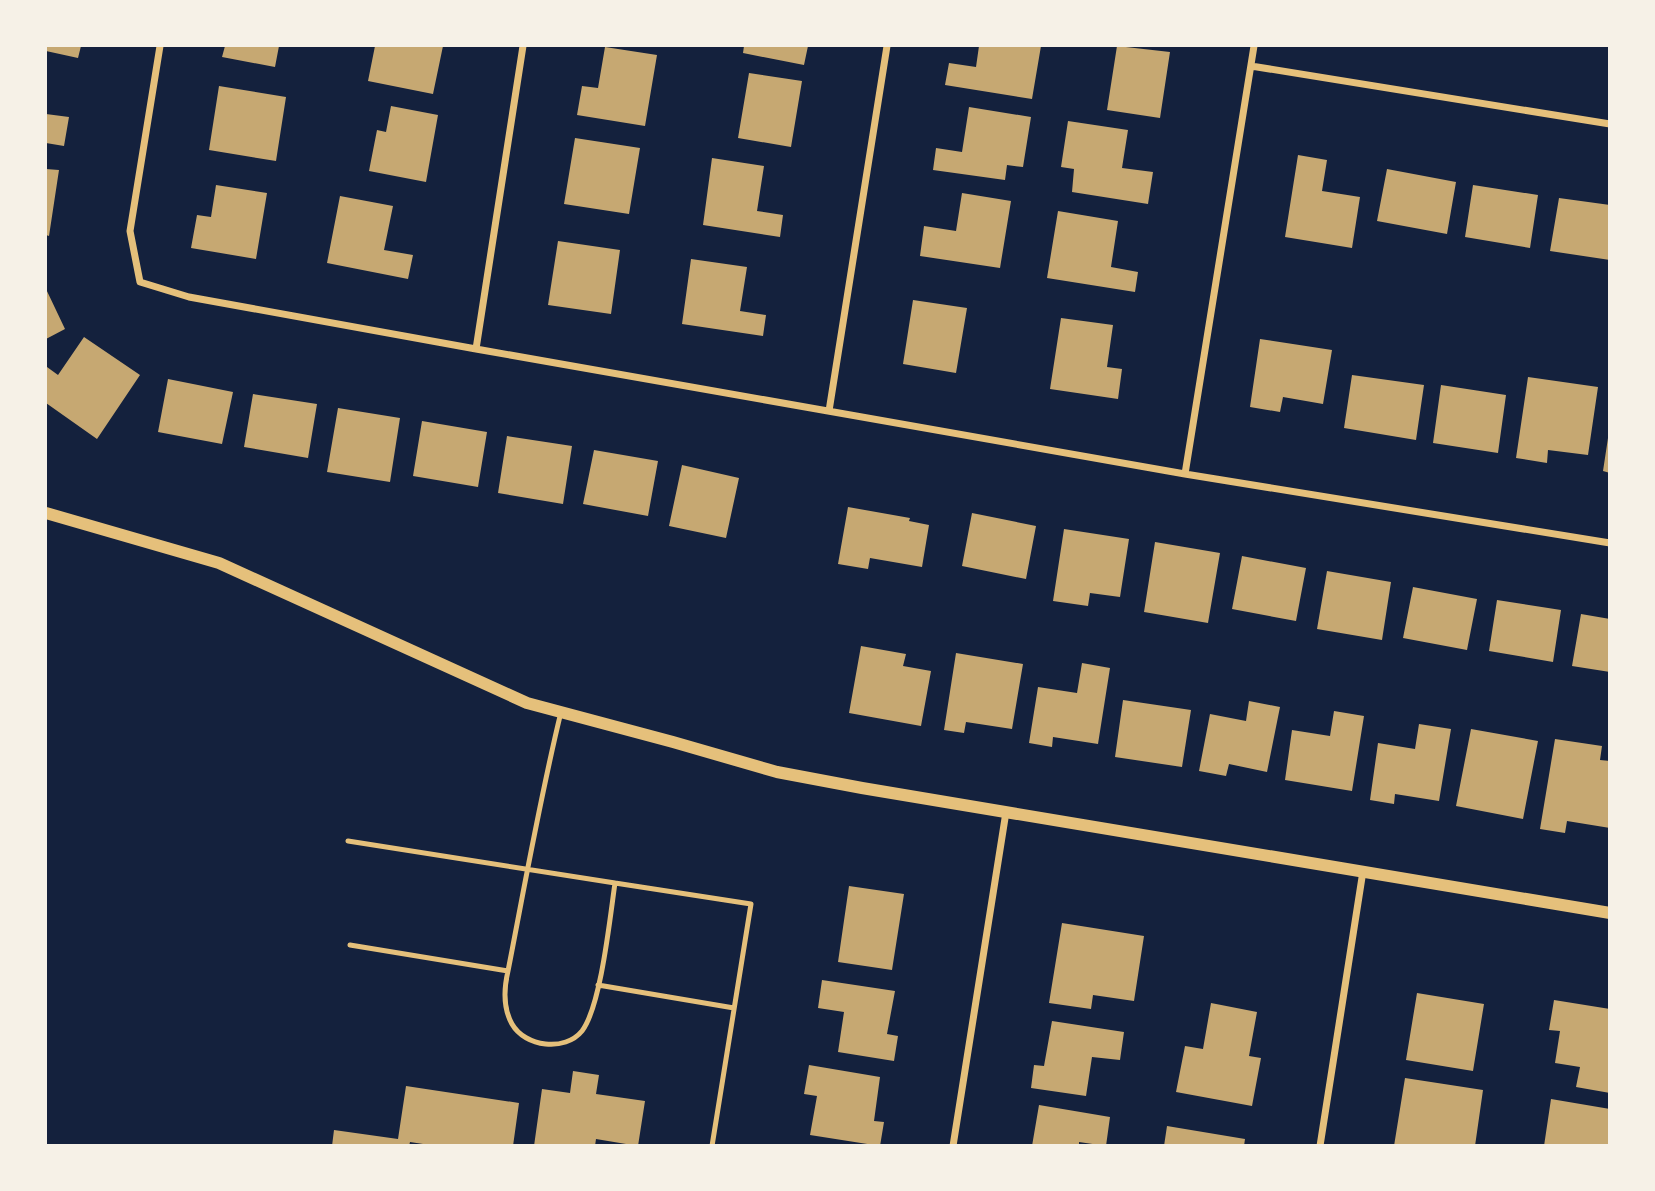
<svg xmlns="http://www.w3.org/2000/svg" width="1655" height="1191" font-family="Georgia,serif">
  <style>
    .building { fill: #c6a872 }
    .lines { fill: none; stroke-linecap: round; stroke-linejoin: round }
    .service { stroke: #e5c07b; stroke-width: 5 }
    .minor { stroke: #e5c07b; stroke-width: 7 }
    .tertiary { stroke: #e5c07b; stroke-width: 12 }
  </style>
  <rect width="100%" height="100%" fill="#14213d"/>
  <!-- building -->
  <path class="building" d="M46 46H81L78 58 46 51Z
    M225 46H279L275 67 222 57Z
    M375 46H443L433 94 368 81Z
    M744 46H808L804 65 743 53Z
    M979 46H1041L1032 99 945 85 949 63 976 67Z
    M1117 46 1170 52 1160 118 1107 110Z
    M605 47 657 55 645 126 577 115 582 86 598 88Z
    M749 73 802 81 791 147 738 138Z
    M219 86 286 97 276 161 209 150Z
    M391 106 438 115 426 182 369 171 377 130 386 132Z
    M969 107 1031 117 1023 167 1007 165 1005 180 933 170 936 148 962 152Z
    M46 114 69 117 64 146 46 143Z
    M1068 121 1128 130 1122 168 1153 172 1148 204 1072 192 1074 169 1061 167Z
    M575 138 640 148 629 214 564 204Z
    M1298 155 1327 160 1322 191 1360 197 1352 248 1285 237Z
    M712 158 764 166 757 211 783 215 780 237 703 225Z
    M46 169 59 170 49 236 46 235Z
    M1387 169 1456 182 1447 234 1377 221Z
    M216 185 267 193 256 259 191 248 197 215 211 217Z
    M1473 185 1538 195 1530 248 1465 237Z
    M962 193 1011 201 1000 268 920 256 924 226 956 231Z
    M340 196 393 206 384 250 413 255 408 279 327 263Z
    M1559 198 1610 205V260L1550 251Z
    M1058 211 1118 221 1111 267 1138 272 1135 292 1047 278Z
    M558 241 620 250 611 314 548 305Z
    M691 259 747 267 740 311 766 315 763 336 682 324Z
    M46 289 65 329 46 339Z
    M913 300 967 308 956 373 903 364Z
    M1061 318 1113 325 1107 367 1122 369 1118 399 1050 389Z
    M84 337 140 375 97 439 46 403V370L47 367 58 375Z
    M1260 339 1332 350 1323 404 1283 397 1280 412 1250 407Z
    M1352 375 1424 385 1416 440 1344 428Z
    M1528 377 1598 387 1588 455 1548 450 1547 463 1516 458Z
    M168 379 233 392 222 444 158 432Z
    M1441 385 1506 395 1498 453 1433 443Z
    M253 394 317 404 308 458 244 447Z
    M338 408 400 418 390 482 327 472Z
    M422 421 487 432 478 487 413 476Z
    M507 436 572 446 563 504 498 493Z
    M1608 438 1610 439V473L1603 471Z
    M594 450 658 461 648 516 583 504Z
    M682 465 739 478 726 538 669 526Z
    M848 507 910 518 909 521 929 525 922 567 870 558 868 569 838 564Z
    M972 513 1036 526 1026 579 962 566Z
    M1064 529 1129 539 1120 597 1090 593 1088 606 1053 601Z
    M1155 542 1220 553 1208 623 1144 612Z
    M1242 556 1306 568 1296 621 1232 609Z
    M1327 571 1391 582 1382 640 1317 629Z
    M1413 587 1477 599 1467 650 1403 638Z
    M1497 600 1561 610 1553 662 1489 651Z
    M1581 614 1610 619V672L1572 666Z
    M861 646 906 654 903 666 931 671 921 726 849 713Z
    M956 653 1023 664 1012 729 966 722 964 733 944 730Z
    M1082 663 1110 668 1098 744 1053 737 1052 747 1029 743 1038 687 1077 693Z
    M1123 700 1191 710 1182 767 1115 757Z
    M1249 701 1280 707 1267 772 1229 764 1226 776 1199 771 1210 714 1246 721Z
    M1334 711 1364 716 1352 791 1285 780 1292 730 1330 736Z
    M1419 724 1451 729 1439 801 1395 794 1394 804 1370 800 1378 743 1415 749Z
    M1471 729 1538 741 1523 819 1456 806Z
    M1555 739 1602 746 1600 760 1610 761V828L1567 821 1565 833 1540 829Z
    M849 886 904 894 892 970 838 962Z
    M1062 923 1144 936 1134 1001 1093 995 1091 1009 1049 1003Z
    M822 980 895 991 887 1034 898 1036 894 1061 838 1052 844 1012 818 1008Z
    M1417 993 1484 1004 1473 1071 1406 1060Z
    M1554 1000 1610 1009V1093L1576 1087 1580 1067 1555 1063 1560 1031 1549 1030Z
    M1211 1003 1257 1012 1249 1056 1261 1058 1252 1106 1176 1092 1185 1046 1203 1049Z
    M1052 1021 1124 1032 1120 1060 1092 1057 1086 1096 1031 1088 1034 1065 1044 1066Z
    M809 1065 880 1077 874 1121 884 1122 880 1146 810 1135 817 1096 804 1094Z
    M573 1071 599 1075 596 1094 645 1101 638 1146 596 1139 595 1146H534L542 1089 570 1093Z
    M1405 1078 1483 1090 1475 1146H1394Z
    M406 1086 519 1103 513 1146H436L410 1142 409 1146H332L334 1130 398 1139Z
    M1551 1099 1610 1109V1146H1544Z
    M1039 1105 1110 1117 1106 1146 1079 1142V1146H1032Z
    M1167 1126 1245 1139 1244 1146H1164Z"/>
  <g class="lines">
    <!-- service -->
    <path class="service" d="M348 841 615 883C610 917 601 1006 582 1031 565 1052 525 1047 512 1024 503 1008 504 988 508 971 525 884 540 798 561 712
      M615 883 751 904 712 1146
      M350 945 508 971
      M598 985 734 1008"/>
    <!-- minor -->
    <path class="minor" d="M160 46 130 231 140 282 189 297 476 349 1185 474 1610 543
      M1251 66 1610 124
      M476 349 523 46
      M829 411 887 46
      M1185 474 1254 46
      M953 1146 1006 812
      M1320 1146 1363 871"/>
    <!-- tertiary -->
    <path class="tertiary" d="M46 513 219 563 527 703 673 742 777 772 862 788 1610 913"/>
  </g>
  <!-- border -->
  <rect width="1655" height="1191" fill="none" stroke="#f6f1e7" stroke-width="94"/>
</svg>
